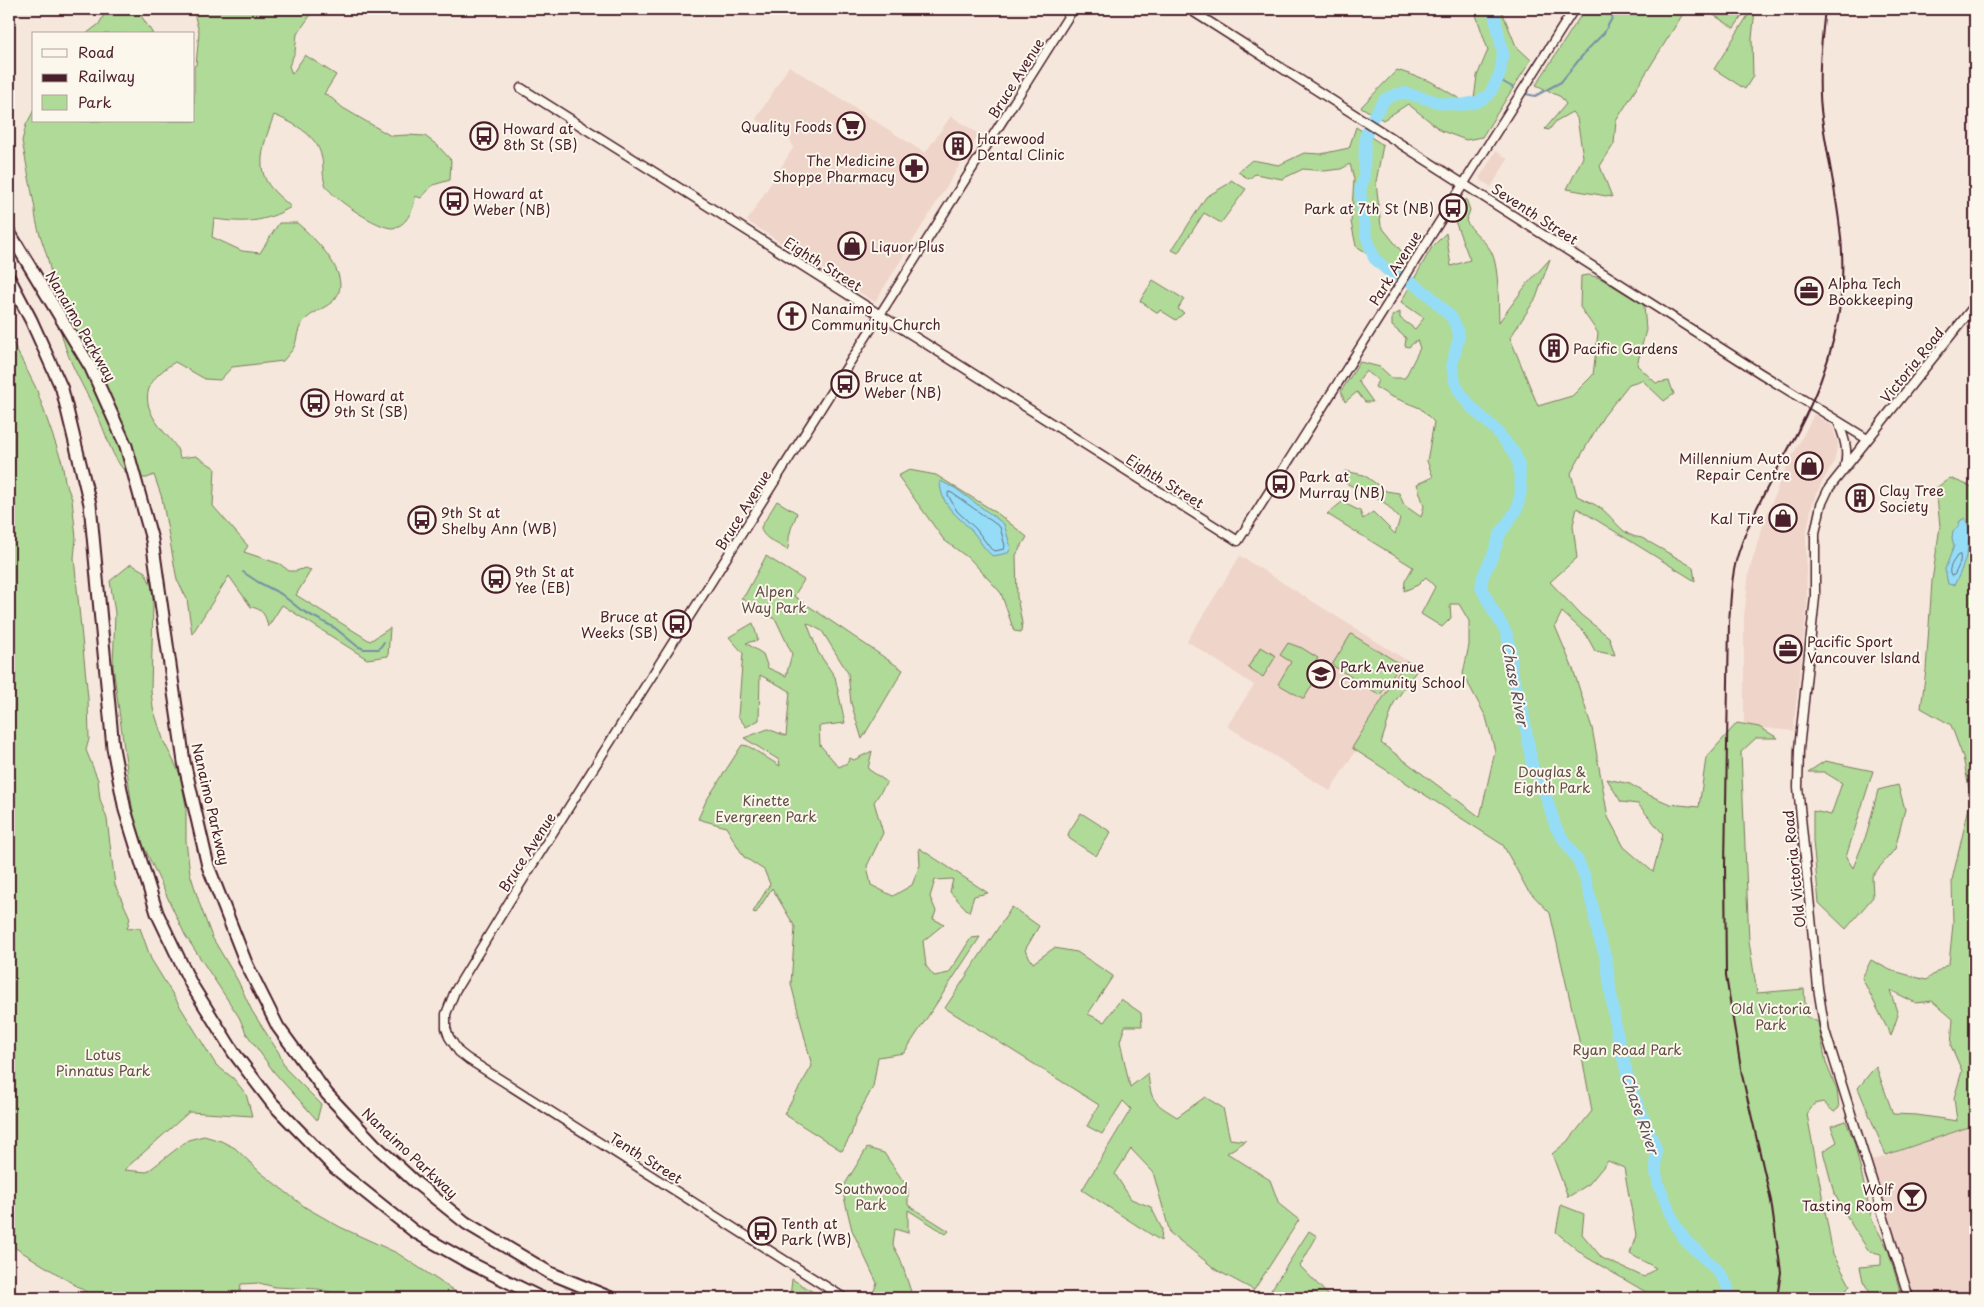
<svg xmlns="http://www.w3.org/2000/svg" width="1984" height="1307" font-family="'Playpen Sans',sans-serif">
  <style>
    .built { fill: #efd4c9 }
    .green { fill: #b0da97; stroke: #7d7c61 }
    .water { fill: #95ddf7; stroke: #7791a5 }
    .lines { fill: none; stroke-linecap: round; stroke-linejoin: round }
    .shore { stroke: #686b7d; stroke-width: 1 }
    .stream { stroke: #7791a5; stroke-width: 2 }
    .river { stroke: #95ddf7; stroke-width: 12 }
    .minor-casing { stroke: #4a1f2b; stroke-width: 11 }
    .highway-casing { stroke: #4a1f2b; stroke-width: 15 }
    .minor { stroke: #fbf7ec; stroke-width: 8 }
    .highway { stroke: #fbf7ec; stroke-width: 11 }
    .rail { stroke: #4a1f2b; stroke-width: 2 }
    .labels { text-anchor: middle; dominant-baseline: central; stroke-width: 4; stroke-linejoin: round; paint-order: stroke }
    .street-label { font-size: 14px; fill: #4a1f2b; stroke: #fbf7ec }
    .poi-label { font-size: 14px; fill: #4a1f2b; stroke: #fbf7ec; text-anchor: start }
    .park-label { font-size: 14px; fill: #644e46; stroke: #fbf7ec }
    .water-label { font-size: 15px; font-style: italic; fill: #5d4e5e; stroke: #fbf7ec }
  </style>
  <rect width="100%" height="100%" fill="#f6e7dc"/>
  <filter id="ink" filterUnits="userSpaceOnUse"><feTurbulence type="fractalNoise" baseFrequency=".02" numOctaves="2"/><feDisplacementMap in="SourceGraphic" scale="10" xChannelSelector="R" yChannelSelector="G"/><feConvolveMatrix kernelMatrix="1 2 1 2 8 2 1 2 1" color-interpolation-filters="sRGB"/></filter>
  <g filter="url(#ink)">
    <!-- built -->
    <path class="built" d="M789 66 925 153 951 116 979 134 875 302 747 221 793 148 791 141 756 119Z
      M1496 151 1508 159 1491 187 1481 180 1480 177Z
      M1814 414 1832 426 1838 443 1834 463 1822 482 1812 505 1806 536 1807 608 1793 731 1744 726V616L1749 572 1762 528 1781 478Z
      M1240 556 1411 663 1330 791 1227 726 1254 685 1187 641Z
      M1975 1126V1298H1914L1871 1161Z"/>
    <!-- green -->
    <path class="green" d="M107 9H134L142 17 153 34H86L99 24Z
      M193 9H315L297 34 295 52 289 66 292 74 305 55 336 75 324 94 328 95 343 108 391 136 407 135 425 136 438 146 451 160 450 180 433 185 421 198 415 196C415 205 411 213 406 220 403 224 398 227 393 228 379 229 333 199 326 186 320 174 327 159 315 142 305 129 289 121 274 115 267 135 255 162 267 182 272 191 284 200 291 207 264 223 245 223 214 219L212 237 242 251 260 253 279 223H297C314 237 354 276 335 299 328 307 315 311 307 318 295 328 299 338 293 349 290 353 286 357 283 361L232 367 220 380 205 379 175 362C142 382 139 403 164 432 173 443 177 445 180 458L196 456 215 468 213 506 248 546 244 552 280 564 289 571H296L305 568 311 570 296 595 370 641 390 628 388 656 367 659 282 605 268 627C266 616 263 609 251 607L229 576 192 634 187 599 177 580 162 498 154 475 147 478H131C111 458 110 443 99 419 88 394 73 371 65 346 56 319 55 289 48 260 44 244 35 226 35 209L22 141 26 125 34 110V121H194V66L196 65 199 32Z
      M1474 9H1501L1516 46 1531 60 1482 137 1466 140 1442 131 1408 104 1383 120 1361 107 1397 70 1430 81 1473 107 1477 76 1488 50Z
      M1585 9H1686L1616 121 1614 144 1600 166 1612 197 1567 189 1583 157 1577 118 1572 112 1556 121 1549 130 1545 129 1566 104 1561 97 1536 85Z
      M1704 9H1732L1743 15 1734 28Z
      M1752 9H1755L1752 39 1753 76 1745 89 1714 69Z
      M1356 127 1383 145 1376 182 1381 226 1406 257 1397 272 1356 246 1351 222 1354 179 1350 164 1341 169 1324 171 1303 169 1282 179 1255 174 1249 179 1238 172 1252 160 1279 165 1304 153 1321 154 1349 148Z
      M1231 180 1246 189 1221 223 1204 213 1178 253 1172 250 1206 197 1228 184Z
      M1466 199 1470 210 1466 221C1473 232 1482 238 1489 248 1500 262 1498 305 1499 322L1527 284 1550 259 1536 298 1510 338 1538 406 1572 396 1593 375 1598 333 1580 307 1581 276 1589 275 1600 278 1644 305 1646 330 1637 365 1656 383 1669 381 1674 394 1664 401 1642 380 1629 384 1603 417 1571 473 1577 496C1585 500 1595 504 1602 509 1617 521 1621 536 1642 538L1693 567 1695 581 1577 508 1573 525 1577 558 1550 582 1581 615 1609 637 1615 655 1595 651 1585 633 1562 612 1555 626 1573 669 1592 728 1608 817 1624 847 1653 872 1663 834 1638 804 1621 802 1607 779 1630 784 1644 793 1670 804 1699 807 1706 758 1737 723 1759 727 1778 738H1756L1741 752 1749 941 1757 993 1804 989 1806 1016 1818 1022 1826 1063 1837 1090 1839 1108 1834 1112 1823 1102 1814 1104 1807 1114 1833 1254 1850 1285 1841 1298H1656L1586 1257 1556 1232 1561 1205 1584 1214 1582 1234 1602 1258 1644 1277 1656 1268 1630 1254 1636 1235 1624 1168 1608 1161 1589 1184 1568 1197 1552 1154 1570 1139 1592 1111 1578 1035 1550 913 1527 889 1503 845 1352 748 1406 661 1419 667 1394 703 1381 743 1480 817 1495 751 1486 717 1463 674 1469 645V621L1459 604H1450L1451 618 1442 627 1421 614 1435 587 1426 577 1418 585 1404 591 1405 581 1413 567 1327 514 1342 502 1360 511 1363 519 1373 512 1395 534 1400 519 1385 503 1340 480 1345 471 1364 475 1386 491 1399 493 1404 505 1421 517 1424 506 1417 484 1433 477 1427 461 1434 422 1420 408 1390 396 1375 387 1378 380 1366 371 1358 381 1373 402H1365L1357 392 1345 402 1341 391 1360 362 1380 367 1392 378H1405L1420 348 1417 340 1409 347 1405 346 1406 338 1392 326V316L1400 312V318L1415 329 1424 318 1401 302 1432 247 1446 233 1451 266 1470 260 1453 216Z
      M1153 280 1184 299 1178 309 1184 313 1176 320 1160 310 1158 313 1140 301Z
      M9 335 36 388 62 462 65 481 72 499 76 538 74 558 88 698 89 739 86 750 98 780 100 799 107 819 115 885 130 918 127 929 140 928 151 959 216 1065 233 1078 246 1094 252 1116 189 1112 124 1170 147 1172 188 1140 204 1136 221 1141 235 1148 260 1172 305 1207 340 1227 397 1253 465 1298H354L318 1289 275 1287 259 1283 241 1284 239 1298H96L9 1244Z
      M909 470 936 475 997 513 1027 537 1016 555 1017 597 1022 623 1021 632 1014 631 1001 593 971 560 944 540 898 476Z
      M1950 478 1975 488V573L1969 584H1975V1125L1886 1155 1858 1088 1876 1066 1893 1114 1917 1115 1957 1121 1954 1098 1962 1071 1951 1046 1953 1019 1932 1001 1916 1003 1890 990 1898 1015 1891 1036 1862 978 1871 960 1890 970 1926 980 1949 963 1953 924 1952 880 1971 799 1963 757 1951 725 1921 708 1926 670 1932 581 1940 526 1936 488Z
      M777 501 797 513C795 521 791 526 790 533 788 539 790 544 787 550 779 544 761 538 761 527Z
      M766 556 804 580 794 596 903 670 862 739 851 703 848 673 822 631 807 623 818 652 835 677 845 723 819 726 820 745 839 767 847 763 850 758 854 760 872 751 868 769 887 782 874 802 883 833 867 866 871 885 893 896 912 885 920 865 919 848 988 893 974 896 969 912 950 892 953 879 935 880 930 897 936 911 933 919 944 924 923 941 926 966 934 976 949 973 971 938 980 937 904 1053 878 1057 873 1087 856 1118 851 1135 842 1151 784 1114 812 1066 791 984 795 927 772 888 756 913 753 912 770 884 764 870 744 857 726 827 698 819 706 801 742 745 748 746 780 766 779 760 744 738 768 729 786 736 790 691 760 675 759 720 746 727 738 716 743 653 729 637 753 623 758 640 746 643 763 654 768 668 786 676 792 654 776 620 741 598 745 595Z
      M131 564 145 572 152 587 153 603 151 691 153 708 164 742 180 774 186 806V841L190 873 200 905 212 937 238 981 252 1011 279 1053 285 1068 321 1104 317 1120 274 1072 246 1033 239 1017 185 935 137 832 131 800 113 666 115 613 110 581Z
      M1351 634 1400 664 1380 695 1332 665Z
      M1288 643 1302 648 1318 658 1312 667 1319 673 1304 699 1278 684 1291 662 1280 655Z
      M1261 647 1276 656 1263 677 1248 667Z
      M1825 761 1873 771 1846 857 1853 868 1867 833 1878 790 1898 785 1905 809 1895 849 1872 876 1873 897 1846 929 1819 903 1813 841V811L1831 815 1842 783 1824 772H1808Z
      M1081 813 1111 832 1096 856 1070 839 1068 836 1069 832Z
      M1012 907 1039 926 1025 950 1033 963 1054 948 1077 952 1113 976 1088 1014 1104 1022 1121 999 1141 1013 1142 1026H1125L1120 1041 1130 1087 1148 1073C1151 1102 1153 1102 1177 1117L1205 1097 1223 1108 1230 1139 1246 1141 1227 1153 1270 1180 1279 1204 1299 1220 1254 1290 1218 1271 1170 1233 1153 1172 1131 1149 1115 1174 1131 1199 1151 1207 1162 1229 1161 1241 1082 1190 1131 1109 1123 1101 1102 1134 1087 1126 1099 1105 945 1008Z
      M1846 1121 1854 1141 1872 1220 1888 1249 1902 1298H1873L1863 1281 1860 1267 1881 1265V1254L1869 1251 1853 1227 1834 1193 1823 1151 1837 1142 1831 1126Z
      M867 1148 884 1153 908 1188V1205L949 1231 946 1234 908 1210V1233L895 1229 893 1245 900 1258 913 1298H871L877 1283 852 1230 842 1189Z
      M1309 1231 1317 1236 1300 1266 1331 1298H1266Z
      M792 1279 823 1298H790Z"/>
    <!-- water -->
    <path class="water" d="M940 481 955 488 1004 524 1011 548 1008 553 993 556C984 550 980 540 973 532 958 515 941 508 940 481Z
      M1965 518C1976 535 1963 570 1954 585L1948 584 1945 569 1954 546 1952 538 1953 531 1958 527 1960 521Z"/>
    <g class="lines">
      <!-- shore -->
      <path class="shore" d="M949 492 952 493 1000 527 1005 546 1004 549 995 551 991 549 976 529 957 511 948 495Z
        M1960 555C1962 561 1957 570 1954 575L1951 576C1947 569 1953 562 1957 556Z"/>
      <!-- stream -->
      <path class="stream" d="M1498 79 1514 88
        M1526 94 1535 96 1561 82 1587 50 1604 33 1612 18 1615 9
        M243 572 258 582 281 594 301 610 335 628 357 646 364 649H379L384 642"/>
      <!-- river -->
      <path class="river" d="M1493 9 1503 53 1500 74 1489 95 1477 102 1461 105 1441 103 1406 93 1397 94 1385 99 1372 119 1365 138 1364 178 1360 190 1366 235 1374 258 1387 270 1414 284 1429 295 1452 318 1458 330 1459 337 1452 365 1455 382 1459 391 1472 408 1495 429 1515 454 1519 466 1521 491 1517 509 1500 534 1493 555 1483 576 1481 587 1491 607 1506 632 1511 649 1512 673 1522 706 1532 765 1545 793 1556 828 1577 859 1584 875 1593 908 1597 931 1606 958 1616 1029 1630 1086 1656 1148V1173L1659 1186 1676 1226 1686 1241 1718 1271 1727 1285 1730 1298"/>
      <!-- minor casing -->
      <g class="minor-casing">
        <path id="minor" d="M1189 9 1760 373 1867 439
          M521 88 1238 541 1574 9
          M1838 421C1843 435 1849 449 1845 465
          M844 1298 468 1059 459 1052 449 1037 446 1028V1014L455 991 509 902 1073 9
          M1909 1298 1825 1031 1818 988 1798 787 1799 749 1815 597V533L1821 505 1829 488 1975 305"/>
      </g>
      <!-- highway casing -->
      <g class="highway-casing">
        <path id="highway" d="M9 232 91 368 126 446 152 540 184 762 208 866 246 963 278 1027 327 1094 374 1144 415 1182 466 1223 550 1273 611 1298
          M9 278 31 320 62 389 90 504 113 748 125 810 157 913 191 984 234 1053 272 1103 335 1168 415 1232 468 1262 541 1298"/>
      </g>
      <!-- minor -->
      <use href="#minor" class="minor"/>
      <!-- highway -->
      <use href="#highway" class="highway"/>
      <!-- rail -->
      <path class="rail" d="M1777 1298 1781 1272 1771 1201 1742 1075 1726 976 1725 866 1729 622C1731 598 1731 574 1739 551 1756 499 1789 454 1811 404 1823 377 1833 347 1838 318 1851 245 1832 188 1822 118 1817 82 1821 45 1825 9"/>
    </g>
  </g>
  <!-- icons -->
  <defs>
    <g id="supermarket-ring" transform="scale(1.4375)"><circle r="9.5" fill="#fbf7ec" stroke="#4a1f2b" stroke-width="1.5"/><path d="M-6-5.5h2.5l.6 2H6L4.5 2H-2.5L-4.4-4H-6ZM-1.5 3.2a1.3 1.3 0 1 0 .1 0ZM3 3.2a1.3 1.3 0 1 0 .1 0Z" fill="#4a1f2b"/></g>
    <g id="bus-ring" transform="scale(1.4375)"><circle r="9.5" fill="#fbf7ec" stroke="#4a1f2b" stroke-width="1.5"/><path d="M-5-6H5V4H4V6H2V4H-2V6H-4V4H-5ZM-3.5-4V0h7V-4ZM-3.5 1.2v1.5H-2V1.2ZM2 1.2v1.5H3.5V1.2Z" fill="#4a1f2b"/></g>
    <g id="building-ring" transform="scale(1.4375)"><circle r="9.5" fill="#fbf7ec" stroke="#4a1f2b" stroke-width="1.5"/><path d="M-4-6H4V6H1V3H-1V6H-4ZM-2.5-4.3h1.7v1.8h-1.7ZM.8-4.3h1.7v1.8H.8ZM-2.5-1h1.7V.8h-1.7ZM.8-1h1.7V.8H.8Z" fill="#4a1f2b"/></g>
    <g id="pharmacy-ring" transform="scale(1.4375)"><circle r="9.5" fill="#fbf7ec" stroke="#4a1f2b" stroke-width="1.5"/><path d="M-2-6h4v4h4v4h-4v4h-4v-4h-4v-4h4Z" fill="#4a1f2b"/></g>
    <g id="shop-ring" transform="scale(1.4375)"><circle r="9.5" fill="#fbf7ec" stroke="#4a1f2b" stroke-width="1.5"/><path d="M-5-2.5h2.3a2.7 3.5 0 0 1 5.4 0H5L5.5 6h-11ZM-1.5-2.5h3a1.5 2.3 0 0 0-3 0Z" fill="#4a1f2b"/></g>
    <g id="office-ring" transform="scale(1.4375)"><circle r="9.5" fill="#fbf7ec" stroke="#4a1f2b" stroke-width="1.5"/><path d="M-6-3h4V-5.5h4V-3h4V5H-6ZM-1-4.5V-3h2v-1.5ZM-6 0V1H6V0Z" fill="#4a1f2b"/></g>
    <g id="church-ring" transform="scale(1.4375)"><circle r="9.5" fill="#fbf7ec" stroke="#4a1f2b" stroke-width="1.5"/><path d="M-1.2-6h2.4v3.5h3.3v2.4h-3.3V6h-2.4V-.1h-3.3v-2.4h3.3Z" fill="#4a1f2b"/></g>
    <g id="school-ring" transform="scale(1.4375)"><circle r="9.5" fill="#fbf7ec" stroke="#4a1f2b" stroke-width="1.5"/><path d="M0-5L7-2L0 1L-7-2ZM-4 1L0 2.5L4 1V4Q0 6-4 4Z" fill="#4a1f2b"/></g>
    <g id="bar-ring" transform="scale(1.4375)"><circle r="9.5" fill="#fbf7ec" stroke="#4a1f2b" stroke-width="1.5"/><path d="M-6-5H6L.8 .8V4.5H3.5V6h-7V4.5H-.8V.8Z" fill="#4a1f2b"/></g>
  </defs>
  <g fill-rule="evenodd">
    <use href="#supermarket-ring" x="851" y="126"/>
    <use href="#bus-ring" x="484" y="136"/>
    <use href="#building-ring" x="958" y="146"/>
    <use href="#pharmacy-ring" x="914" y="168"/>
    <use href="#bus-ring" x="454" y="201"/>
    <use href="#bus-ring" x="1453" y="208"/>
    <use href="#shop-ring" x="852" y="246"/>
    <use href="#office-ring" x="1809" y="291"/>
    <use href="#church-ring" x="792" y="316"/>
    <use href="#building-ring" x="1554" y="348"/>
    <use href="#bus-ring" x="845" y="384"/>
    <use href="#bus-ring" x="315" y="403"/>
    <use href="#shop-ring" x="1809" y="466"/>
    <use href="#bus-ring" x="1280" y="484"/>
    <use href="#building-ring" x="1860" y="498"/>
    <use href="#shop-ring" x="1783" y="518"/>
    <use href="#bus-ring" x="422" y="520"/>
    <use href="#bus-ring" x="496" y="579"/>
    <use href="#bus-ring" x="677" y="624"/>
    <use href="#office-ring" x="1788" y="649"/>
    <use href="#school-ring" x="1321" y="674"/>
    <use href="#bar-ring" x="1912" y="1197"/>
    <use href="#bus-ring" x="762" y="1231"/>
  </g>
  <g class="labels">
    <!-- street labels -->
    <g class="street-label">
      <text transform="translate(1016 78) rotate(-58)">Bruce Avenue</text>
      <text transform="translate(1535 214) rotate(33)">Seventh Street</text>
      <text transform="translate(823 264) rotate(32)">Eighth Street</text>
      <text transform="translate(1395 268) rotate(-58)">Park Avenue</text>
      <text transform="translate(81 326) rotate(60)">Nanaimo Parkway</text>
      <text transform="translate(1912 365) rotate(-51)">Victoria Road</text>
      <text transform="translate(1165 481) rotate(32)">Eighth Street</text>
      <text transform="translate(743 510) rotate(-58)">Bruce Avenue</text>
      <text transform="translate(211 804) rotate(77)">Nanaimo Parkway</text>
      <text transform="translate(527 852) rotate(-57)">Bruce Avenue</text>
      <text transform="translate(1794 869) rotate(-96)">Old Victoria Road</text>
      <text transform="translate(410 1153) rotate(43)">Nanaimo Parkway</text>
      <text transform="translate(646 1158) rotate(32)">Tenth Street</text>
    </g>
    <!-- poi labels -->
    <g class="poi-label">
      <text x="832" y="126" text-anchor="end">Quality Foods</text>
      <text x="503" y="128">Howard at<tspan x="503" dy="16">8th St (SB)</tspan></text>
      <text x="977" y="138">Harewood<tspan x="977" dy="16">Dental Clinic</tspan></text>
      <text x="895" y="160" text-anchor="end">The Medicine<tspan x="895" dy="16">Shoppe Pharmacy</tspan></text>
      <text x="473" y="193">Howard at<tspan x="473" dy="16">Weber (NB)</tspan></text>
      <text x="1434" y="208" text-anchor="end">Park at 7th St (NB)</text>
      <text x="871" y="246">Liquor Plus</text>
      <text x="1828" y="283">Alpha Tech<tspan x="1828" dy="16">Bookkeeping</tspan></text>
      <text x="811" y="308">Nanaimo<tspan x="811" dy="16">Community Church</tspan></text>
      <text x="1573" y="348">Pacific Gardens</text>
      <text x="864" y="376">Bruce at<tspan x="864" dy="16">Weber (NB)</tspan></text>
      <text x="334" y="395">Howard at<tspan x="334" dy="16">9th St (SB)</tspan></text>
      <text x="1790" y="458" text-anchor="end">Millennium Auto<tspan x="1790" dy="16">Repair Centre</tspan></text>
      <text x="1299" y="476">Park at<tspan x="1299" dy="16">Murray (NB)</tspan></text>
      <text x="1879" y="490">Clay Tree<tspan x="1879" dy="16">Society</tspan></text>
      <text x="441" y="512">9th St at<tspan x="441" dy="16">Shelby Ann (WB)</tspan></text>
      <text x="1764" y="518" text-anchor="end">Kal Tire</text>
      <text x="515" y="571">9th St at<tspan x="515" dy="16">Yee (EB)</tspan></text>
      <text x="658" y="616" text-anchor="end">Bruce at<tspan x="658" dy="16">Weeks (SB)</tspan></text>
      <text x="1807" y="641">Pacific Sport<tspan x="1807" dy="16">Vancouver Island</tspan></text>
      <text x="1340" y="666">Park Avenue<tspan x="1340" dy="16">Community School</tspan></text>
      <text x="1893" y="1189" text-anchor="end">Wolf<tspan x="1893" dy="16">Tasting Room</tspan></text>
      <text x="781" y="1223">Tenth at<tspan x="781" dy="16">Park (WB)</tspan></text>
    </g>
    <!-- park labels -->
    <g class="park-label">
      <text x="774" y="591">Alpen<tspan x="774" dy="16">Way Park</tspan></text>
      <text x="1552" y="771">Douglas &amp;<tspan x="1552" dy="16">Eighth Park</tspan></text>
      <text x="766" y="800">Kinette<tspan x="766" dy="16">Evergreen Park</tspan></text>
      <text x="1771" y="1008">Old Victoria<tspan x="1771" dy="16">Park</tspan></text>
      <text x="1627" y="1049">Ryan Road Park</text>
      <text x="103" y="1054">Lotus<tspan x="103" dy="16">Pinnatus Park</tspan></text>
      <text x="871" y="1188">Southwood<tspan x="871" dy="16">Park</tspan></text>
    </g>
    <!-- water labels -->
    <g class="water-label">
      <text transform="translate(1516 684) rotate(79)">Chase River</text>
      <text transform="translate(1641 1113) rotate(71)">Chase River</text>
    </g>
  </g>
  <!-- margin -->
  <rect width="1984" height="1307" fill="none" stroke="#fbf7ec" stroke-width="30"/>
  <rect x="15" y="15" width="1954" height="1277" fill="none" stroke="#4a1f2b" stroke-width="2" filter="url(#ink)"/>
  <!-- legend -->
  <rect x="32" y="32" width="162" height="90" fill="#fbf7ec" stroke="#b4a19f"/>
  <rect x="42" y="49" width="25" height="8" fill="#fbf7ec" stroke="#b4a19f"/>
  <text x="78" y="58" font-size="15" fill="#4a1f2b">Road</text>
  <rect x="42" y="74" width="25" height="8" fill="#4a1f2b" stroke="#b4a19f"/>
  <text x="78" y="82" font-size="15" fill="#4a1f2b">Railway</text>
  <rect x="42" y="95" width="25" height="15" fill="#b0da97" stroke="#b4a19f"/>
  <text x="78" y="108" font-size="15" fill="#4a1f2b">Park</text>
</svg>
